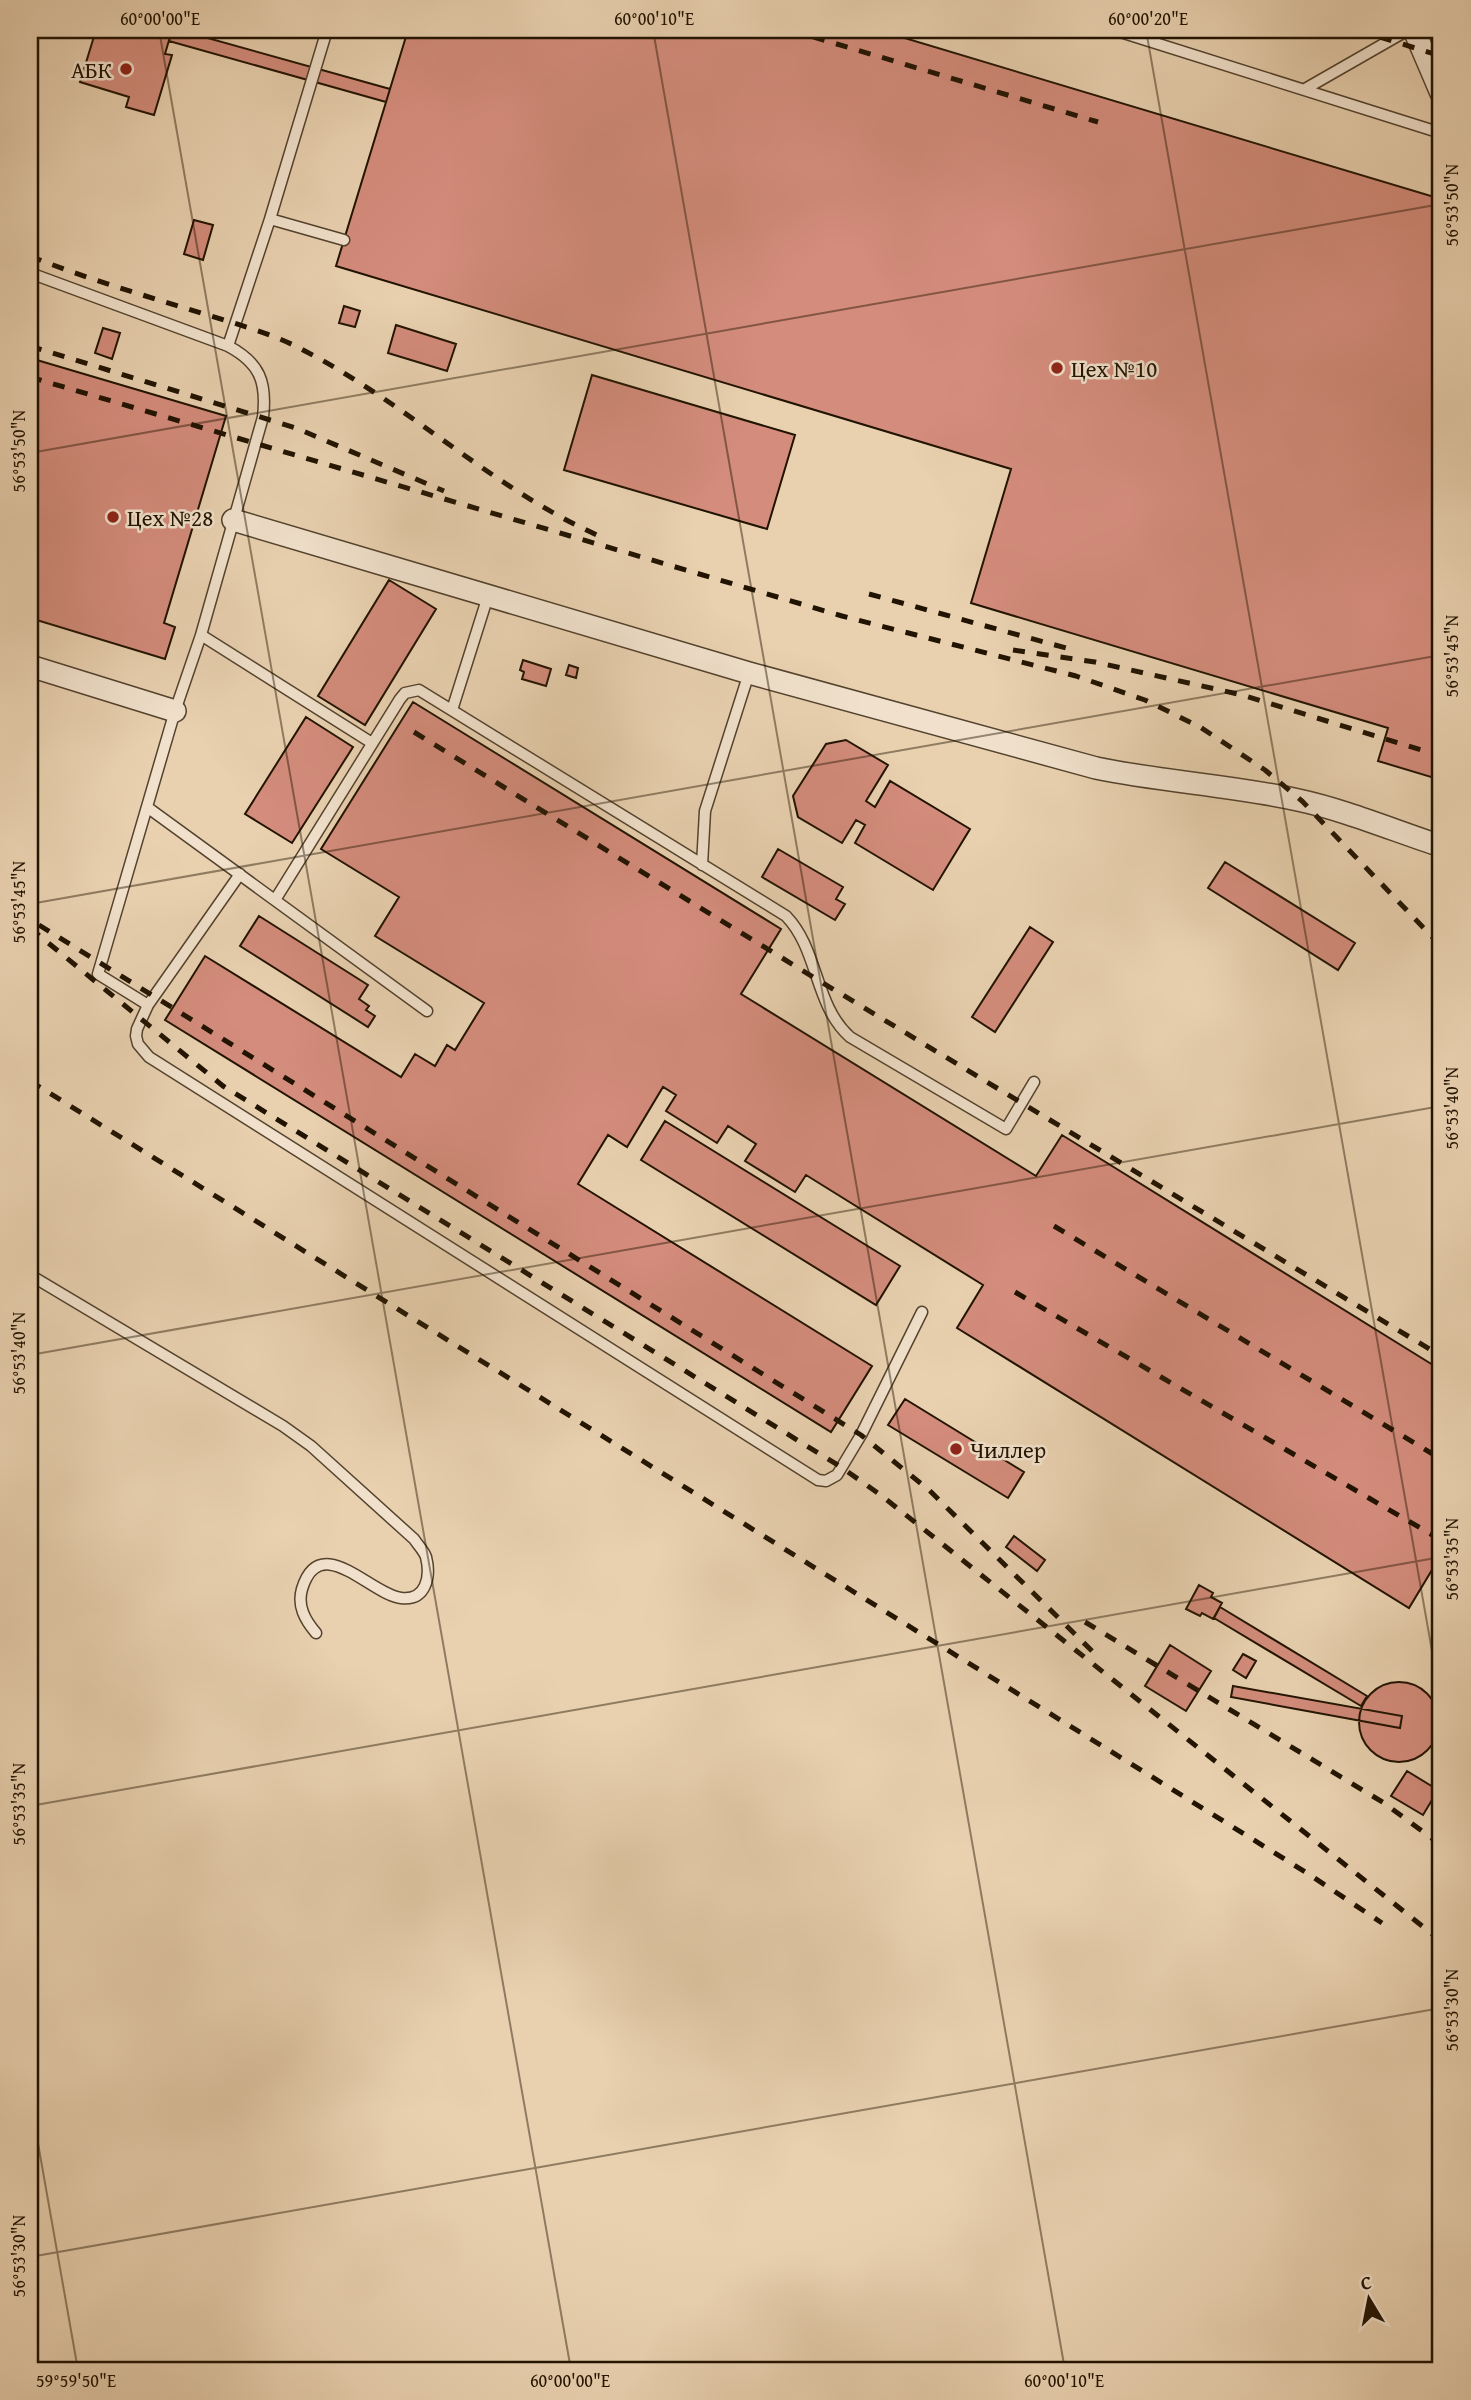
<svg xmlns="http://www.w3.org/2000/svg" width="1471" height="2400" font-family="'Gentium Book Plus',serif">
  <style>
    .building { fill: #d48c7c; stroke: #211301; stroke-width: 2 }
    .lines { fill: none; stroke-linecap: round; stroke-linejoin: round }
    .lane-casing { stroke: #53422d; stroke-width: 13 }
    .street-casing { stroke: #53422d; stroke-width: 24 }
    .lane { stroke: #f1e1cc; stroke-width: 10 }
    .street { stroke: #f1e1cc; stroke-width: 21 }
    .rail { stroke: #211301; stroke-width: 5; stroke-dasharray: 12 12; stroke-linecap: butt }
    .ticks { fill: none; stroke: #211301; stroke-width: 2; stroke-opacity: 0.45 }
    .poi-dot { fill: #8f2418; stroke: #f1e1cc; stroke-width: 2.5 }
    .labels { text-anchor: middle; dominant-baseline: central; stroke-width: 5; stroke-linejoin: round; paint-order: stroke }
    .poi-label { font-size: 23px; fill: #211301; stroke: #f1e1cc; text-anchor: start }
    .neatline { fill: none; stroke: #211301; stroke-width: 2.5 }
    .ticks-label { font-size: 18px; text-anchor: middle; fill: #211301 }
  </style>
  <rect width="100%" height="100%" fill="#e9d1b0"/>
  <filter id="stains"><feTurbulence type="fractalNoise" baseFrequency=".00286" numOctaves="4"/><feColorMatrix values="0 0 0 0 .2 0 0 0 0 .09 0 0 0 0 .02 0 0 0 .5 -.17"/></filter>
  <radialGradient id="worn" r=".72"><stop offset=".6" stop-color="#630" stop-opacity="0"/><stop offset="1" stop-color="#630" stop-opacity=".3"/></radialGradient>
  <!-- building -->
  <path class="building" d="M96 30H172L165 54 172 55 154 115 126 107 129 97 80 82Z
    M172 30H179L390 89 386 102 169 41Z
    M408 30H878L1441 199V780L1378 761 1388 728 971 603 1011 469 336 266Z
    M194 220 213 225 203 260 184 254Z
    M344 306 360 311 355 327 339 323Z
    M396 325 456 344 447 371 388 353Z
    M103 328 120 333 112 359 95 353Z
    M30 358 226 416 164 623 175 627 165 659 30 618Z
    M592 375 795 435 767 529 564 470Z
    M389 580 436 609 365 725 318 696Z
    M523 660 551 669 546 686 522 679 524 672 520 670Z
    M569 665 578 668 576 678 566 675Z
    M413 702 781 929 741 994 1036 1176 1062 1135 1441 1370V1555L1409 1608 957 1328 983 1285 806 1175 795 1192 745 1161 756 1144 728 1126 717 1143 666 1111 676 1095 663 1087 627 1147 608 1135 578 1184 872 1366 831 1432 165 1020 205 956 401 1077 415 1054 435 1066 447 1045 455 1050 484 1003 375 936 399 897 321 849Z
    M306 717 353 747 292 843 245 814Z
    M846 740 888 765 866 801 875 807 890 781 970 829 933 890 855 843 865 825 856 820 842 843 798 817 793 796 826 744Z
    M778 849 843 887 836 899 845 904 835 920 762 877Z
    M1225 862 1355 943 1338 970 1208 888Z
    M259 916 368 985 359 999 369 1006 366 1010 375 1016 368 1027 240 946Z
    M1030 927 1053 942 995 1032 972 1017Z
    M665 1121 900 1266 876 1305 641 1160Z
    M905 1399 1024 1472 1008 1498 888 1425Z
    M1014 1536 1045 1560 1037 1571 1006 1547Z
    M1199 1585 1213 1593 1211 1597 1222 1603 1213 1619 1202 1613 1200 1616 1186 1609Z
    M1220 1607 1367 1696 1361 1706 1214 1618Z
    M1170 1645 1211 1671 1186 1711 1145 1686Z
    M1243 1654 1256 1661 1246 1678 1233 1670Z
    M1359 1722a40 40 0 1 1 80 0a40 40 0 1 1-80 0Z
    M1233 1686 1402 1716 1400 1728 1231 1697Z
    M1407 1771 1438 1790 1423 1815 1391 1796Z"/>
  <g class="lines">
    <!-- lane casing -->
    <g class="lane-casing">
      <path id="lane" d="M1114 30 1441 133
        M1305 89 1408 30
        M270 219 344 240
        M30 273 228 346C260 363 267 382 263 417L201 635 175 711 98 974 148 1005
        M228 346 270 219 327 30
        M201 635 372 743
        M452 710 488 596
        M147 807 427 1011
        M702 865 705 811 749 673
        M240 874 148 1005 137 1029 136 1036 138 1044 149 1057 818 1480 826 1481 837 1475 861 1435 922 1312
        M275 900 400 699 405 693 419 690 786 916C819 950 814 1005 850 1037L1006 1129 1034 1082
        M30 1275 283 1426 311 1446 414 1539C418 1545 424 1551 426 1557 431 1577 426 1601 401 1598 371 1595 320 1530 302 1589 297 1606 305 1620 316 1633"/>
    </g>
    <!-- street casing -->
    <g class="street-casing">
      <path id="street" d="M1414 30 1441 93
        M233 520 749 673 1096 768C1163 782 1231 785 1298 800 1345 810 1395 831 1441 846
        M30 666 175 711"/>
    </g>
    <!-- lane -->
    <use href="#lane" class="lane"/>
    <!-- street -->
    <use href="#street" class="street"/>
    <!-- rail -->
    <path class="rail" d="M790 30 1098 122
      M1357 30 1441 56
      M30 256C89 280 150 297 211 316 243 326 276 335 305 351 411 406 496 492 606 539
      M30 346 296 428 444 491
      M30 377 842 616 1076 676 1145 700 1200 727 1265 770 1302 801 1441 946
      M869 594 1077 651
      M1013 650 1095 662 1242 695 1441 756
      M414 732 818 980 1441 1356
      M39 925 861 1435 929 1490 1092 1651
      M30 928 223 1086 841 1467 882 1496 1441 1941
      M30 1081 1307 1873 1382 1923
      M1054 1226 1441 1459
      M1015 1292 1441 1540
      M1085 1622 1384 1803 1441 1845"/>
  </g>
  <!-- ticks -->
  <path class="ticks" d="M159 30 571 2370M653 30 1065 2370M1146 30 1441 1702M30 453 1441 204M30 904 1441 655M30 1355 1441 1106M30 1806 1441 1557M30 2098 78 2370M30 2257 1441 2008"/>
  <!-- markers -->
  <g class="poi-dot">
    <circle cx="126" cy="69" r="7"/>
    <circle cx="1057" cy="368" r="7"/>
    <circle cx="113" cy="517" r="7"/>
    <circle cx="956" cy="1449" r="7"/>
  </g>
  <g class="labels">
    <!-- poi labels -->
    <g class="poi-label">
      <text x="112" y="69" text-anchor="end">АБК</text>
      <text x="1071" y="368">Цех №10</text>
      <text x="127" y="517">Цех №28</text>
      <text x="970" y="1449">Чиллер</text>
    </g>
  </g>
  <!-- margin -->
  <rect width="1471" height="2400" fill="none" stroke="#e9d1b0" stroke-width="77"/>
  <!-- north arrow -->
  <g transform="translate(1369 2299) rotate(350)" stroke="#f1e1cc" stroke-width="5" paint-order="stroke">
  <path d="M0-5L12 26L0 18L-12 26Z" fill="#211301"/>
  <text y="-10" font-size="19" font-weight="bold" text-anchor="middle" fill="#211301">С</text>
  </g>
  <rect x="38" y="38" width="1394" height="2324" class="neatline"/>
  <g class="ticks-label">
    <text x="160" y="25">60°00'00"E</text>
    <text x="654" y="25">60°00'10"E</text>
    <text x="1148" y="25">60°00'20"E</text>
    <text transform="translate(1452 205) rotate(-90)" y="6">56°53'50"N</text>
    <text transform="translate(19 451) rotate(-90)" y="6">56°53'50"N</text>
    <text transform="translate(1452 656) rotate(-90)" y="6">56°53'45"N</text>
    <text transform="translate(19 902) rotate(-90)" y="6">56°53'45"N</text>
    <text transform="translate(1452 1108) rotate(-90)" y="6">56°53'40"N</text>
    <text transform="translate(19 1353) rotate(-90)" y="6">56°53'40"N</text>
    <text transform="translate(1452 1559) rotate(-90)" y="6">56°53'35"N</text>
    <text transform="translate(19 1804) rotate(-90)" y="6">56°53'35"N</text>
    <text transform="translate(1452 2010) rotate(-90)" y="6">56°53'30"N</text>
    <text transform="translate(19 2256) rotate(-90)" y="6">56°53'30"N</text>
    <text x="76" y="2387">59°59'50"E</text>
    <text x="570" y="2387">60°00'00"E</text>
    <text x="1064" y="2387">60°00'10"E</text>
  </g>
  <rect width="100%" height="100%" filter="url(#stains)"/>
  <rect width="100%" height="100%" fill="url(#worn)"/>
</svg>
